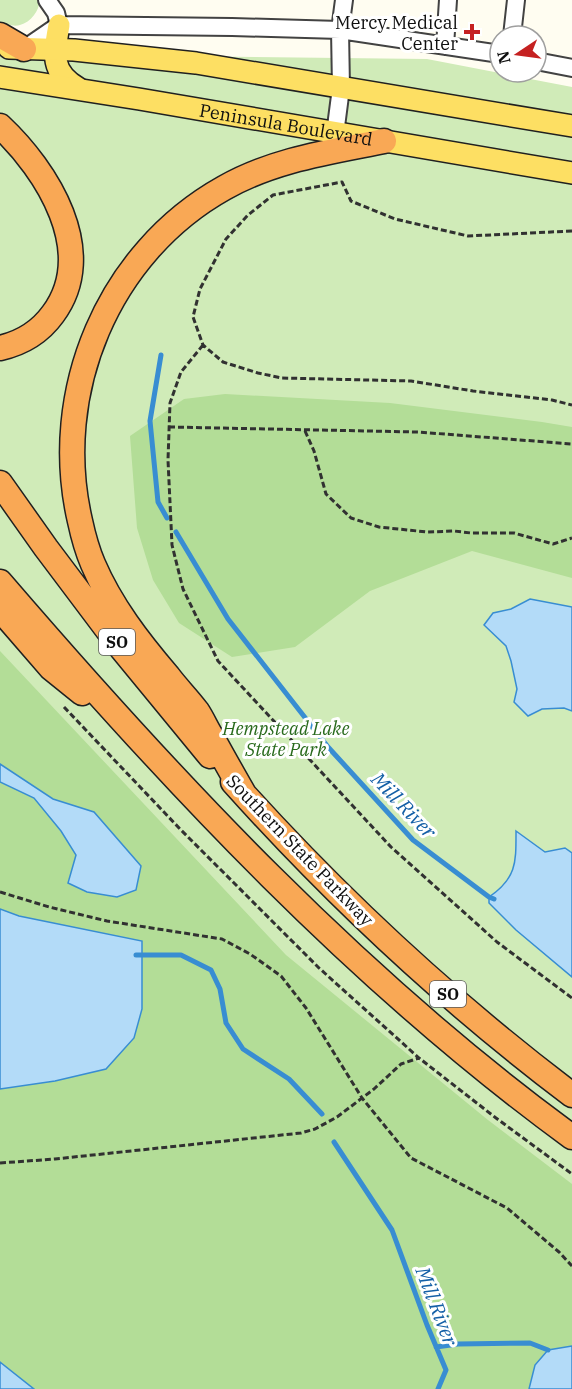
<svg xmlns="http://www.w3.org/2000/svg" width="572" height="1389" font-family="'IBM Plex Serif',serif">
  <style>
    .green { fill: #d0ebb8 }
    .forest { fill: #b3dd97 }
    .water { fill: #b3dbf8; stroke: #388dd2; stroke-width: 1.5 }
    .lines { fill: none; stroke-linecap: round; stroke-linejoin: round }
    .stream { stroke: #388dd2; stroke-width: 5 }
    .minor-casing { stroke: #424242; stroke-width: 20 }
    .major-casing { stroke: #202020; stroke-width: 24 }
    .highway-casing { stroke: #202020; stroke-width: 27 }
    .path { stroke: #313131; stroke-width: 3; stroke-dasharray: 6 3; stroke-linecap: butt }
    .minor { stroke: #fff; stroke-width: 16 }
    .major { stroke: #fddf63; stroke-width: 21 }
    .highway { stroke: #f9a855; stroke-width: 24 }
    .poi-dot { fill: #c52121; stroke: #fff; stroke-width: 2 }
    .labels { text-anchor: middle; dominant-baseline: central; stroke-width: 6; stroke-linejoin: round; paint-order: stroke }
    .shield { fill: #fff; stroke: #575757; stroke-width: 1.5 }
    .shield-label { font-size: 16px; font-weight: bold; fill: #0f0f0f }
    .poi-label { font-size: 18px; fill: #0f0f0f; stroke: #fff; text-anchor: end }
    .street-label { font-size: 18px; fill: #0f0f0f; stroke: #fff }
    .park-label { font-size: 18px; font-style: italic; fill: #286a1c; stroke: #fff }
    .water-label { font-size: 20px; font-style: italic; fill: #135fa6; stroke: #fff }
  </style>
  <rect width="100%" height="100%" fill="#fffdf1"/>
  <!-- green -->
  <path class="green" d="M0 0H40C39 11 31 22 20 25 14 27 6 24 0 23Z
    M0 54 427 59 572 87V1389H0Z"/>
  <!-- forest -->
  <path class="forest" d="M225 394 390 403 542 422 572 427V578L472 551 370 591 295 647 232 657 179 623 153 580 137 528 130 436 184 399Z
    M0 651 286 955 488 1120 572 1184V1346L547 1350 535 1365 529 1389H34L0 1362V1089L55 1081 19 916 0 909Z"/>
  <!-- water -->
  <path class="water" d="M530 599 572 607V711L564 708 542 709 528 716 514 702 517 689 511 661 506 646 484 625 493 613 511 609Z
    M0 764 53 799 94 812 141 866 136 890 117 897 87 892 68 883 76 855 61 831 34 798 0 782Z
    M516 831 545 852 565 848 572 853V977L516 930 489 903V897C517 878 516 862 516 831Z
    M0 909 19 916 142 941V1009L134 1038 106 1069 55 1081 0 1089Z
    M572 1346V1389H529L535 1365 548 1350Z
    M0 1362 34 1389H0Z"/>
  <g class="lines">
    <!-- stream -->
    <path class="stream" d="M161 355 150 421 158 502 167 518
      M176 532 228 619 328 747 413 840 489 897 494 899
      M136 955H181L211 970 220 989 226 1023 243 1049 289 1079 322 1114
      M334 1142 392 1230 427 1325 446 1370 438 1389
      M436 1347 458 1344 530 1343 548 1350"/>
    <!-- minor casing -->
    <g class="minor-casing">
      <path id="minor" d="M47 0 56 13 59 25
        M512 36 516 0
        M445 46 448 0
        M24 49 59 25 232 27 340 30 500 54
        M536 61 572 68
        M334 142 341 88 340 30 344 0"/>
    </g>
    <!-- major casing -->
    <g class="major-casing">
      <g id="major">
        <path d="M59 25C54 53 50 72 78 88"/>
        <path d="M9 48 74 50 196 63 572 126"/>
        <path id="s1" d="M0 77 139 99 572 173"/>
      </g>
    </g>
    <!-- highway casing -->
    <g class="highway-casing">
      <path id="highway" d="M0 35 24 49
        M0 126C47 170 99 252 53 314 40 332 22 343 0 348
        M0 483 46 548 122 649 210 756
        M0 582C173 783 358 981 572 1137
        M0 609 51 668 82 693
        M233 782C336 897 449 1002 572 1095
        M244 794C233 775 223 757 213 739 207 730 203 720 197 711 188 699 177 688 168 676 139 642 111 606 93 564 87 550 83 535 80 521 50 392 108 253 224 188 273 160 329 152 384 141"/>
    </g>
    <!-- path -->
    <path class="path" d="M572 231 468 236 395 219 351 201 342 182 273 195 248 215 226 239 200 289 193 317 203 345 223 362 258 373 282 378 411 381 473 391 552 400 572 405
      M203 345 181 372 170 403 168 460 172 545 183 589 218 661 391 847 497 942 572 998
      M169 427 418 432 572 444
      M305 431 314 451 326 494 351 518 379 527 427 532 454 531 471 533H514L553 544 572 538
      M64 707 181 830 319 968 419 1058 496 1118 572 1174
      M0 892 49 907 107 921 222 939 250 954 281 976 306 1008 362 1098 411 1158 507 1208 559 1252 572 1266
      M0 1163 55 1159 301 1133 315 1129 337 1117 374 1089 401 1064 419 1058"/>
    <!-- minor -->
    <use href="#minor" class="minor"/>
    <!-- major -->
    <use href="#major" class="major"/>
    <!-- highway -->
    <use href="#highway" class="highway"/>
  </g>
  <!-- markers -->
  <path class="poi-dot" d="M469 23h6v6h6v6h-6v6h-6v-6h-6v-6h6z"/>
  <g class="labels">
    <!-- shield labels -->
    <g class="shield">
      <rect x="99" y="629" width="36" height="26" rx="4.5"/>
      <rect x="430" y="981" width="36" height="26" rx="4.5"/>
    </g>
    <g class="shield-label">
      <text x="117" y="642">SO</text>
      <text x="448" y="994">SO</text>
    </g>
    <!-- poi labels -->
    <g class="poi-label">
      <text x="458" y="22">Mercy Medical<tspan x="458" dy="21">Center</tspan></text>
    </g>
    <!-- street labels -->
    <g class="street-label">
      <text stroke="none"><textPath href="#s1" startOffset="290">Peninsula Boulevard</textPath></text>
      <text transform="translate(300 850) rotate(46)">Southern State Parkway</text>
    </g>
    <!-- park labels -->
    <g class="park-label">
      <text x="286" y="728">Hempstead Lake<tspan x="286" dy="21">State Park</tspan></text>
    </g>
    <!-- water labels -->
    <g class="water-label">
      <text transform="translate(404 805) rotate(46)">Mill River</text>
      <text transform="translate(437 1306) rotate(69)">Mill River</text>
    </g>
  </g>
  <!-- north arrow -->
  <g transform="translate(518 54) rotate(257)"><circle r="28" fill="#ffffff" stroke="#9f9f9f" stroke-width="1.5"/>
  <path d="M0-4.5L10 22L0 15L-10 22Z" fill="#c52121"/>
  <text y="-9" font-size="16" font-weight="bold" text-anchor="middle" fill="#0f0f0f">N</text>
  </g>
</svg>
